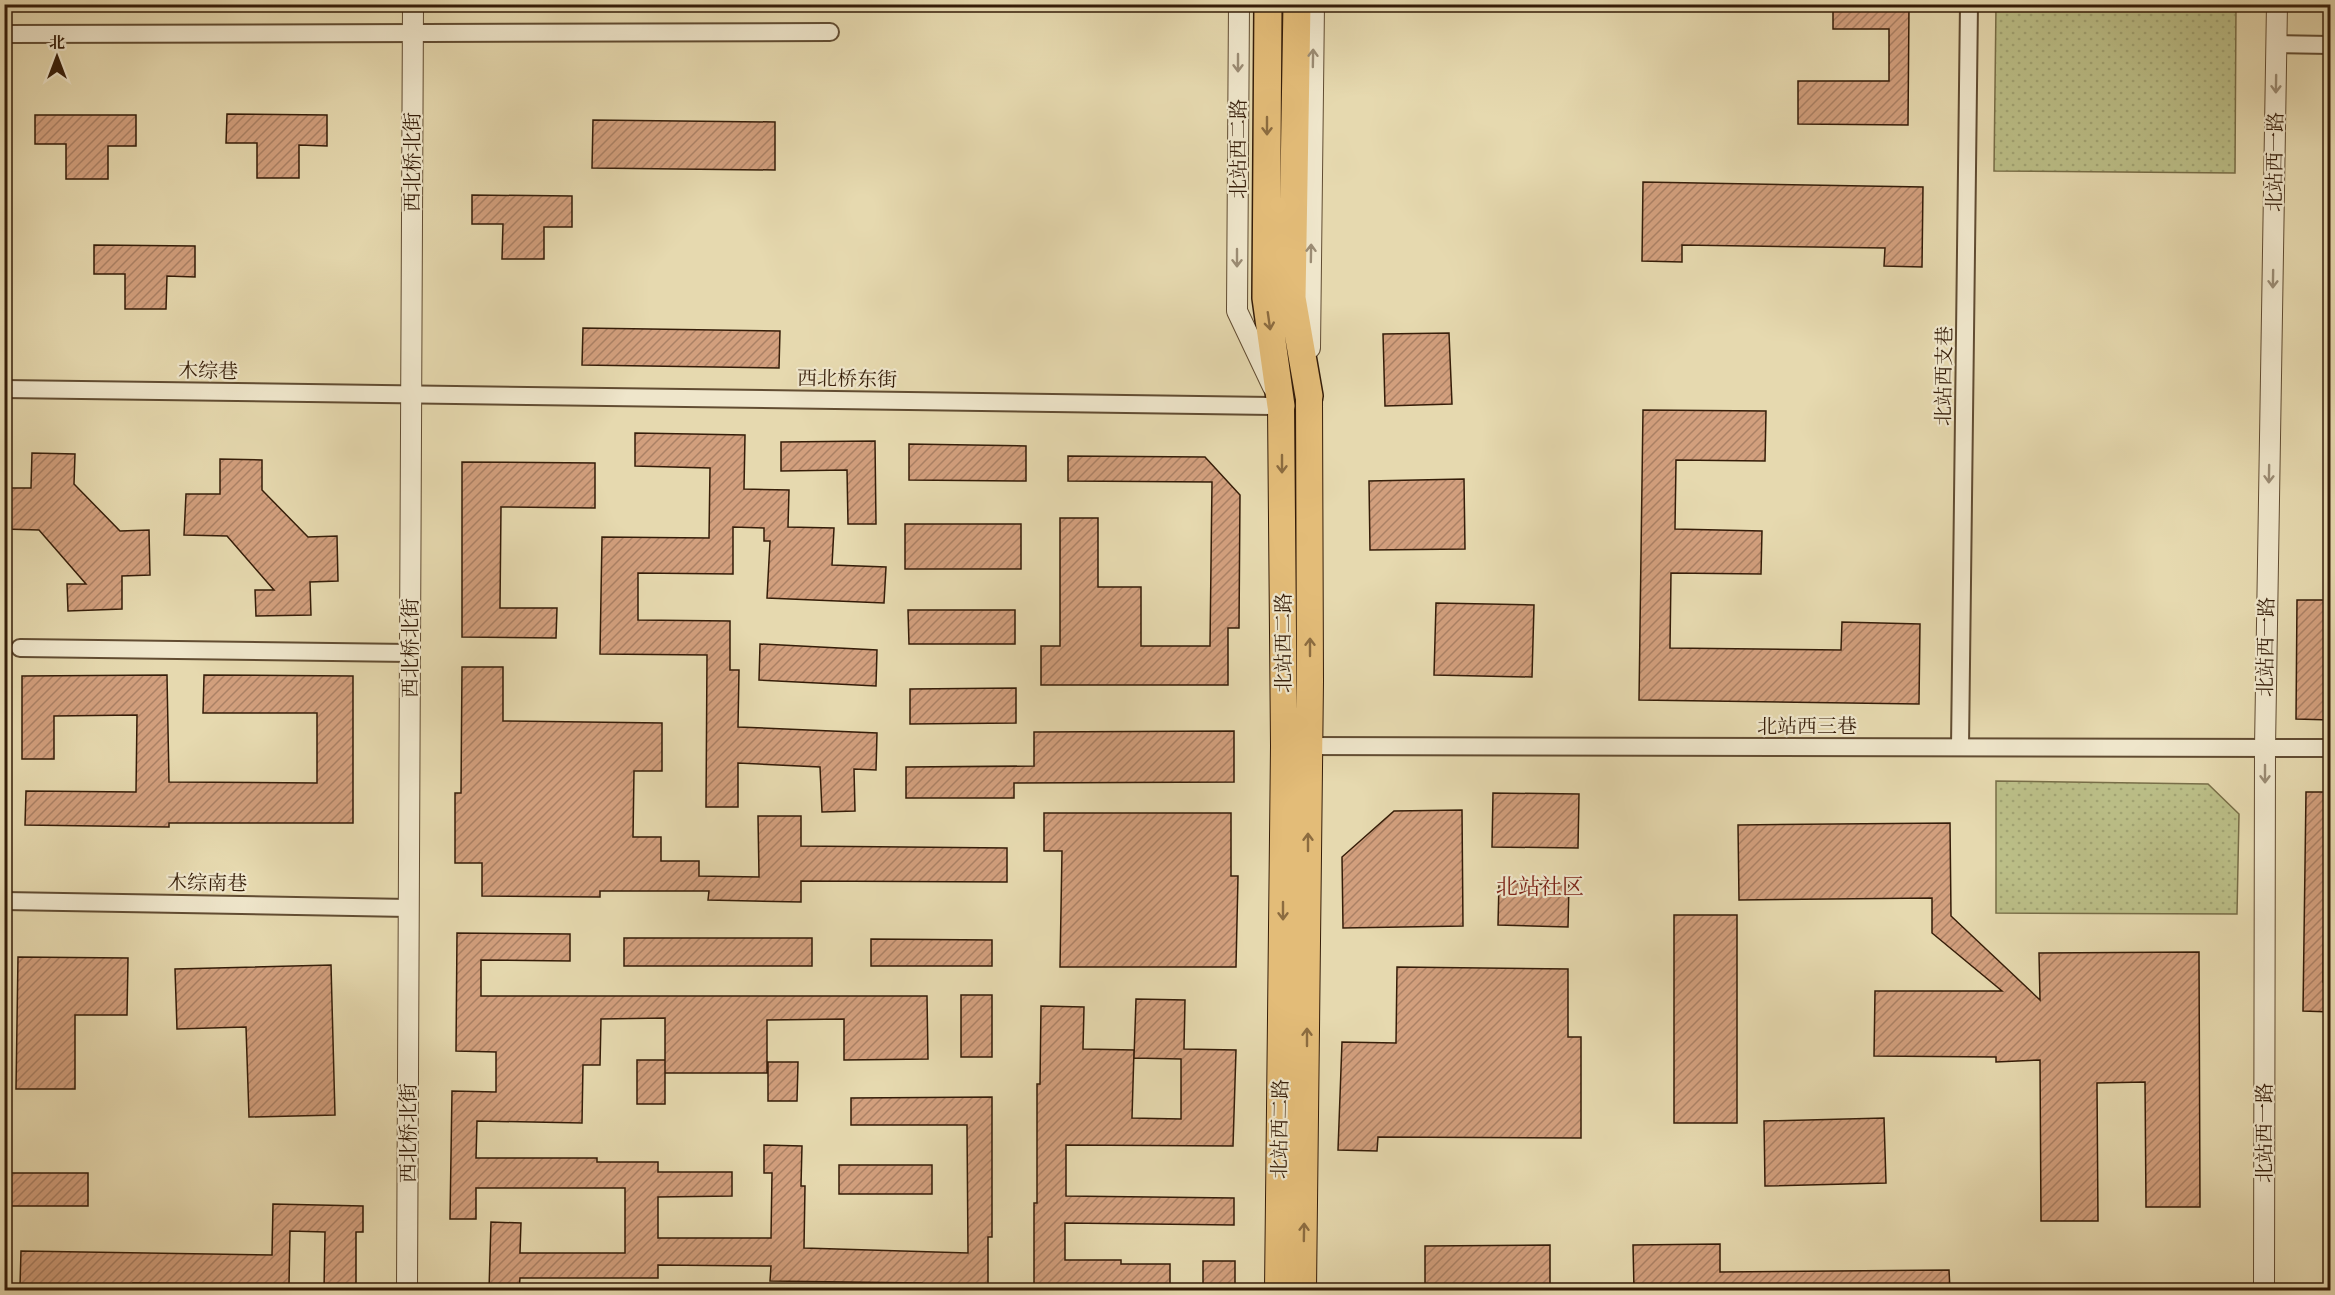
<svg xmlns="http://www.w3.org/2000/svg" width="2335" height="1295" font-family="'IM FELL Double Pica','Noto Serif SC',serif">
  <style>
    .park { fill: url(#park-dots); stroke: #786e48; stroke-width: 1.5 }
    .building { fill: url(#building-hatch); stroke: #351d09; stroke-width: 1.5 }
    .lines { fill: none; stroke-linecap: round; stroke-linejoin: round }
    .minor-casing { stroke: #614c32; stroke-width: 20 }
    .tertiary-casing { stroke: #614c32; stroke-width: 22 }
    .primary-casing { stroke: #351d09; stroke-width: 28 }
    .trunk-casing { stroke: #351d09; stroke-width: 30 }
    .minor { stroke: #efe6cb; stroke-width: 16 }
    .tertiary { stroke: #efe6cb; stroke-width: 20 }
    .primary { stroke: #e3bc78; stroke-width: 26 }
    .trunk { stroke: #e3bc78; stroke-width: 27 }
    .oneway { stroke: #9b8c74 }
    .oneway2 { stroke: #8c6c40 }
    .labels { text-anchor: middle; dominant-baseline: central; stroke-width: 4.5; stroke-linejoin: round; paint-order: stroke }
    .street-label { font-size: 20px; fill: #351d09; stroke: #efe6cb }
    .quarter-label { font-size: 22px; fill: #7a1f14; stroke: #efe6cb }
  </style>
  <defs>
    <pattern id="park-dots" width="8" height="8" patternUnits="userSpaceOnUse" patternTransform="scale(1.5)"><rect width="8" height="8" fill="#bbbe87"/><path d="M2 2h.1M6 6h.1" fill="none" stroke="#a1a373" stroke-width="1.8" stroke-linecap="round"/></pattern>
    <pattern id="building-hatch" width="6" height="6" patternUnits="userSpaceOnUse" patternTransform="scale(1.5)"><rect width="6" height="6" fill="#d29f7d"/><path d="M-1 1l2-2M0 6l6-6M5 7l2-2" fill="none" stroke="#ab8165"/></pattern>
  </defs>
  <rect width="100%" height="100%" fill="#e6d9af"/>
  <filter id="stains"><feTurbulence type="fractalNoise" baseFrequency=".00333" numOctaves="4"/><feColorMatrix values="0 0 0 0 .2 0 0 0 0 .09 0 0 0 0 .02 0 0 0 .5 -.17"/></filter>
  <radialGradient id="worn" r=".72"><stop offset=".6" stop-color="#630" stop-opacity="0"/><stop offset="1" stop-color="#630" stop-opacity=".3"/></radialGradient>
  <!-- park -->
  <path class="park" d="M1996 5H2236L2235 173 1994 171Z
    M1996 781 2208 784 2239 814 2237 914 1996 913Z"/>
  <!-- building -->
  <path class="building" d="M1833 6H1909L1908 125 1798 124V81H1889V29H1833Z
    M227 114 327 115V146L299 145V178H257V143H226Z
    M35 115H136V146H108V179H66V144H35Z
    M593 120 775 122V170L592 168Z
    M1643 182 1923 187 1922 267 1884 266 1885 248 1682 245V262L1642 261Z
    M472 195 572 196V227H544V259H502L503 224H472Z
    M94 245 195 246V277L167 276 166 309H125V274H94Z
    M583 328 780 331 779 368 582 365Z
    M1449 333 1452 404 1385 406 1383 334Z
    M1643 410 1766 411 1765 461 1676 460 1675 529 1762 531 1761 574 1671 573 1670 648 1841 650 1842 622 1920 624 1919 704 1639 700Z
    M635 433 745 435 744 489 789 490 788 527 834 528 832 565 886 567 884 603 767 598 770 541H764V528L733 527V574L638 573V620L730 621V670H739L738 727 877 733 876 770 854 769 855 811 822 812 820 767 738 763V807H706L707 655 600 654 602 537 709 538 710 468 635 466Z
    M875 441 876 524H848L847 470 781 471V442Z
    M909 444 1026 446V481L909 480Z
    M32 453 75 454 74 484 120 531 149 530 150 575 122 576V609L68 611 67 584H86L39 530 4 529V488H31Z
    M1068 456 1205 457 1240 495 1239 628H1228V685H1041V646H1060V518H1098V587H1141V646H1210L1212 482 1068 481Z
    M220 459 262 460V490L308 537 337 536 338 581 310 582 311 615 256 616 255 590H274L227 536 184 535 186 494H220Z
    M462 462 595 463V508L501 507 500 608H557L556 638 462 637Z
    M1464 479 1465 549 1370 550 1369 481Z
    M905 524H1021V569H905Z
    M2297 600H2326L2325 694H2331V720L2296 719Z
    M1436 603 1534 605 1532 677 1434 675Z
    M908 610H1015V644H909Z
    M760 644 877 650 876 686 759 680Z
    M462 667H503V721L662 723V771H634L633 837H661V861H699V876L759 877 758 816H801V846L1007 848V882L801 881V902L708 900 709 891H600V897L482 896V863H455V793H461Z
    M167 675 169 782 317 783V713H203L204 675 353 676V823H169V827L25 825 26 791 136 792 137 715 54 716V759H22V676Z
    M1016 688V723L910 724V689Z
    M1234 731V782L1014 783V798H906V767L1034 766V732Z
    M2306 792H2331V826H2325L2323 982H2331V1012L2303 1011Z
    M1493 793 1579 794 1578 848 1492 847Z
    M1462 810 1463 926 1343 928 1342 857 1394 811Z
    M1044 813H1231V876H1238L1236 967H1060L1062 851H1044Z
    M1950 823 1951 916 2040 1000 2039 953 2199 952 2200 1207H2146L2145 1082 2097 1083 2098 1221H2041L2040 1060 1996 1062V1057L1874 1056 1875 991H2002L1932 933V898L1739 900 1738 825Z
    M1499 883 1569 885 1568 927 1498 925Z
    M1674 915H1737V1123H1674Z
    M457 933 570 934V961L481 960V996H927L928 1059 844 1060V1019L767 1020V1073H665V1018L601 1019 600 1065H583L582 1123 477 1121 476 1158H597V1162H658V1172H732V1196L658 1197V1238H771L772 1173H764V1145L802 1146 801 1186H805L804 1248 968 1253 967 1125H851V1098L992 1097V1237H988V1290H922V1283L770 1281 771 1266 658 1265V1278H520L519 1290H489L491 1222 521 1223 520 1253H625V1188H476V1219H450L452 1091 496 1092V1052L456 1051Z
    M624 938H812V966H624Z
    M871 939 992 940V966H871Z
    M18 957 128 958 127 1015H75V1089H16Z
    M331 965 335 1115 249 1117 246 1027 177 1029 175 969Z
    M1397 967 1568 969V1037H1581V1138L1378 1137 1377 1151 1338 1150 1342 1042 1396 1043Z
    M961 995H992V1057H961Z
    M1136 999 1185 1000 1184 1049 1236 1050 1233 1146 1066 1145V1196L1234 1198V1225L1065 1223V1260H1121V1264H1170V1290H1034V1203H1037V1084H1040L1041 1006 1084 1007 1083 1049 1134 1050 1132 1118 1181 1119V1059L1134 1058Z
    M637 1060H665V1104H637Z
    M768 1062H798L797 1101H768Z
    M1884 1118 1886 1183 1765 1186 1764 1121Z
    M839 1165H932V1194H839Z
    M4 1173H88V1206H4Z
    M273 1204 363 1206V1232H356V1290H324L325 1232 290 1231 289 1285 133 1283V1286H20L21 1251 272 1255Z
    M1720 1244V1272L1949 1270 1950 1290H1634L1633 1245Z
    M1550 1245V1290H1425V1246Z
    M1203 1261H1235V1290H1203Z"/>
  <g class="lines">
    <!-- minor casing -->
    <g class="minor-casing">
      <path id="minor" d="M4 34 830 32
        M2277 44 2330 45
        M4 389 1281 406
        M20 648 410 653
        M1300 746 2330 748
        M1960 747 1969 4
        M4 901 409 908"/>
    </g>
    <!-- tertiary casing -->
    <g class="tertiary-casing">
      <path id="tertiary" d="M1239 4 1237 311 1273 387
        M1310 348 1314 4
        M407 1290 413 4
        M2264 1290 2265 748 2277 4"/>
    </g>
    <!-- primary casing -->
    <g class="primary-casing">
      <path id="primary" d="M1278 1290 1284 746 1281 406
        M1303 1290 1310 681 1309 396"/>
    </g>
    <!-- trunk casing -->
    <g class="trunk-casing">
      <path id="trunk" d="M1268 4 1266 298 1281 406
        M1297 4 1292 298 1309 396"/>
    </g>
    <!-- minor -->
    <use href="#minor" class="minor"/>
    <!-- tertiary -->
    <use href="#tertiary" class="tertiary"/>
    <!-- primary -->
    <use href="#primary" class="primary"/>
    <!-- trunk -->
    <use href="#trunk" class="trunk"/>
  </g>
  <!-- one-way arrows -->
  <defs><path id="oneway-shaft" d="M-6 0H5M1.5-3L5.5 0L1.5 3" fill="none" stroke-width="1.6" stroke-linecap="round" stroke-linejoin="round" transform="scale(1.5)"/></defs>
  <g class="oneway">
    <use href="#oneway-shaft" transform="translate(1313 58) rotate(-89)"/>
    <use href="#oneway-shaft" transform="translate(1238 63) rotate(90)"/>
    <use href="#oneway-shaft" transform="translate(2276 84) rotate(91)"/>
    <use href="#oneway-shaft" transform="translate(1311 253) rotate(-89)"/>
    <use href="#oneway-shaft" transform="translate(1237 258) rotate(90)"/>
    <use href="#oneway-shaft" transform="translate(2273 279) rotate(91)"/>
    <use href="#oneway-shaft" transform="translate(2269 474) rotate(91)"/>
    <use href="#oneway-shaft" transform="translate(2265 774) rotate(90)"/>
  </g>
  <g class="oneway2">
    <use href="#oneway-shaft" transform="translate(1267 126) rotate(90)"/>
    <use href="#oneway-shaft" transform="translate(1269 321) rotate(82)"/>
    <use href="#oneway-shaft" transform="translate(1282 464) rotate(90)"/>
    <use href="#oneway-shaft" transform="translate(1310 647) rotate(-90)"/>
    <use href="#oneway-shaft" transform="translate(1308 842) rotate(-90)"/>
    <use href="#oneway-shaft" transform="translate(1283 911) rotate(90)"/>
    <use href="#oneway-shaft" transform="translate(1307 1037) rotate(-90)"/>
    <use href="#oneway-shaft" transform="translate(1304 1232) rotate(-89)"/>
  </g>
  <g class="labels">
    <!-- street labels -->
    <g class="street-label">
      <text transform="translate(1238 149) rotate(-90)">北站西二路</text>
      <text transform="translate(412 162) rotate(-90)">西北桥北街</text>
      <text transform="translate(2275 162) rotate(-89)">北站西一路</text>
      <text transform="translate(208 371) rotate(1)">木综巷</text>
      <text transform="translate(1944 376) rotate(-89)">北站西支巷</text>
      <text transform="translate(847 379) rotate(1)">西北桥东街</text>
      <text transform="translate(1283 643) rotate(-90)">北站西二路</text>
      <text transform="translate(2266 647) rotate(-89)">北站西一路</text>
      <text transform="translate(410 648) rotate(-90)">西北桥北街</text>
      <text x="1807" y="726">北站西三巷</text>
      <text transform="translate(207 883) rotate(1)">木综南巷</text>
      <text transform="translate(1280 1129) rotate(-89)">北站西二路</text>
      <text transform="translate(408 1133) rotate(-90)">西北桥北街</text>
      <text transform="translate(2264 1133) rotate(-90)">北站西一路</text>
    </g>
    <!-- quarter labels -->
    <g class="quarter-label">
      <text x="1540" y="887">北站社区</text>
    </g>
  </g>
  <!-- margin -->
  <rect width="2335" height="1295" fill="none" stroke="#e6d9af" stroke-width="24"/>
  <rect x="6" y="6" width="2323" height="1283" fill="none" stroke="#351d09" stroke-width="3"/>
  <rect x="12" y="12" width="2311" height="1271" fill="none" stroke="#351d09" stroke-width="1.5"/>
  <!-- north arrow -->
  <g transform="translate(57 57)" stroke="#efe6cb" stroke-width="4.5" paint-order="stroke">
  <path d="M0-4.5L10 22L0 15L-10 22Z" fill="#351d09"/>
  <text y="-9" font-size="16" font-weight="bold" text-anchor="middle" fill="#351d09">北</text>
  </g>
  <rect width="100%" height="100%" filter="url(#stains)"/>
  <rect width="100%" height="100%" fill="url(#worn)"/>
</svg>
